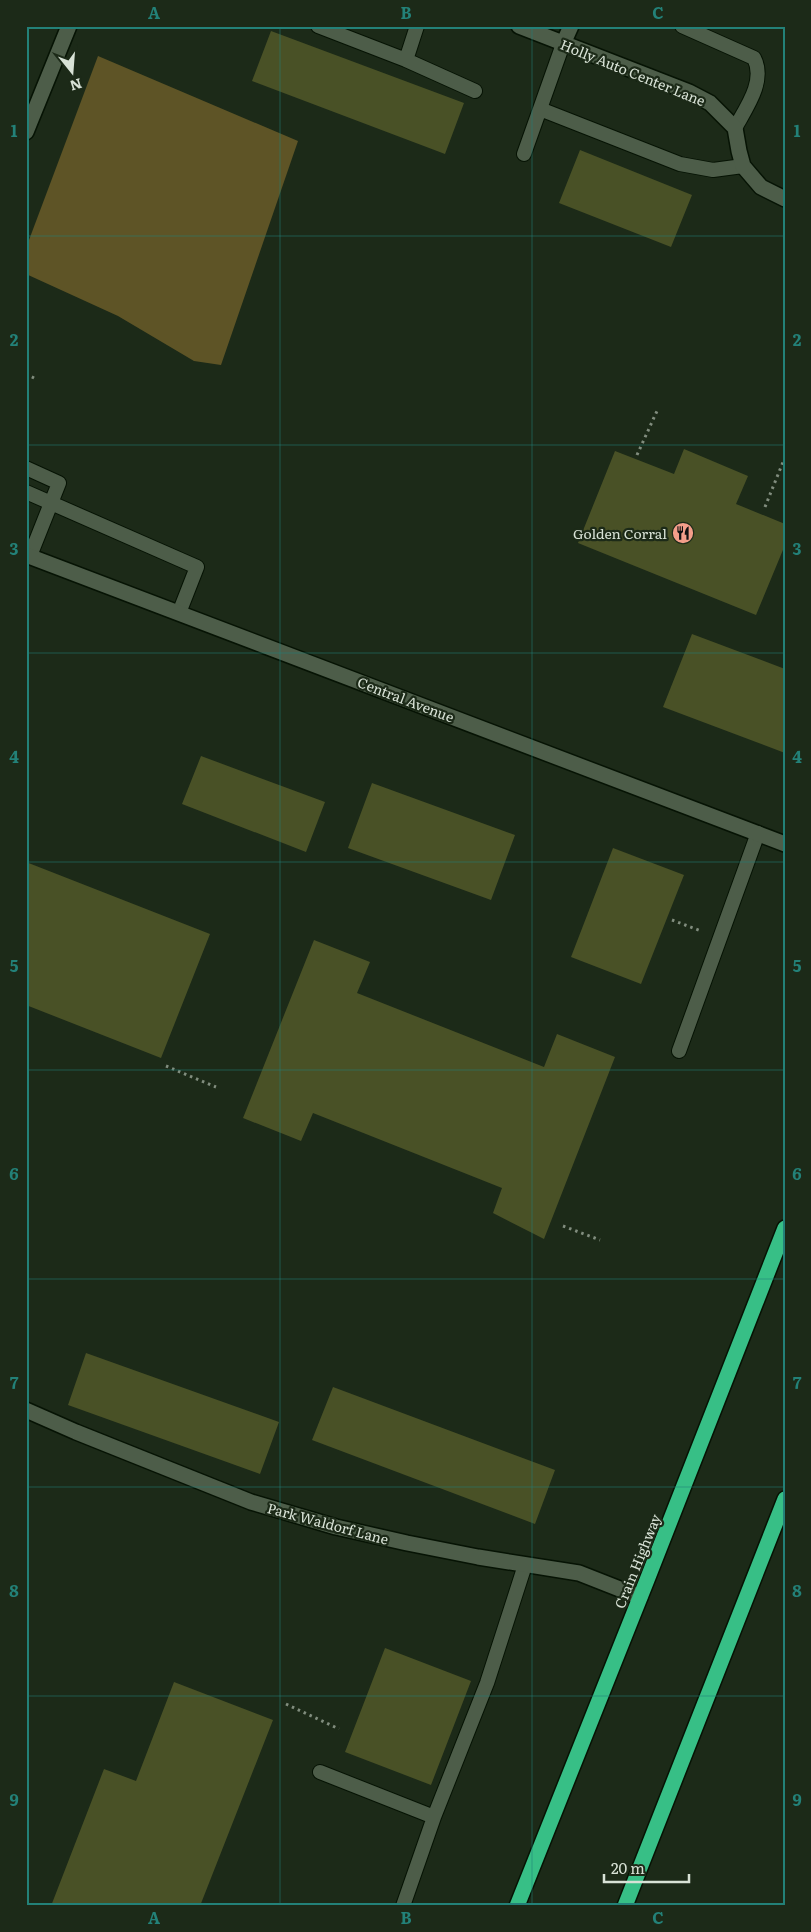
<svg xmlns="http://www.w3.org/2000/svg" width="811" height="1932" font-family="Literata,serif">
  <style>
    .forest { fill: #5e5426 }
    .building { fill: #495126 }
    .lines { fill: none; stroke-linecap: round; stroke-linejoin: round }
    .lane-casing { stroke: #061304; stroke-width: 16 }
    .street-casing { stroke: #061304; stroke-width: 18 }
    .secondary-casing { stroke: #061304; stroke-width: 18 }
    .highway-casing { stroke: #061304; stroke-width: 18 }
    .path { stroke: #818d7e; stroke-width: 3; stroke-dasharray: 2.5 4; stroke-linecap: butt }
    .lane { stroke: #4d5d49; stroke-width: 14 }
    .street { stroke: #4d5d49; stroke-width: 15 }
    .secondary { stroke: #4d5d49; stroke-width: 15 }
    .highway { stroke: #37bf86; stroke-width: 15 }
    .grid { fill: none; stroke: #238178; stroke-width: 1; stroke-opacity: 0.55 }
    .labels { text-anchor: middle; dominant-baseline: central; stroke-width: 4.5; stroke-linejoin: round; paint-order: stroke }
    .street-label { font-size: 14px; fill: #d8e2d6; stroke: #1c2a18 }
    .poi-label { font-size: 14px; fill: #d8e2d6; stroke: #1c2a18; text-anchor: end }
    .neatline { fill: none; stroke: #238178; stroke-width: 2 }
    .grid-label { font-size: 16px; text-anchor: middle; font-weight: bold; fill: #238178 }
  </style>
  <rect width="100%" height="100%" fill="#1c2a18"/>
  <!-- forest -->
  <path class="forest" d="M98 56 298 141 221 365 194 361 118 316 26 274V248Z"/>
  <!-- building -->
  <path class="building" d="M271 31 464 103 445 154 252 81Z
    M580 150 692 195 671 247 559 203Z
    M684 449 748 476 736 504 785 524V545L756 615 578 543 615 451 674 474Z
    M692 634 785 669V753L663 707Z
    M201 756 325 802 306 852 182 804Z
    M372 783 515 835 491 900 348 848Z
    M613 848 684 875 641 984 571 957Z
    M26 862 210 934 161 1058 26 1005Z
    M314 940 370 962 357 993 544 1067 557 1034 615 1057 544 1239 493 1213 502 1188 313 1113 301 1141 243 1118Z
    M86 1353 279 1422 260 1474 68 1405Z
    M333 1387 555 1470 535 1524 312 1440Z
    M385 1648 471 1681 431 1785 345 1752Z
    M174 1682 273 1720 200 1906H51L104 1769 136 1781Z"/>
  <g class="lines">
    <!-- lane casing -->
    <g class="lane-casing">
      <path id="lane" d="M318 26 406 60 417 26
        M682 26 754 58C766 81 746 108 735 128
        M406 60 475 91
        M540 109 680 164 713 170 743 166
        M524 154 563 44
        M26 468 59 483 30 556
        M26 492 197 567 179 613
        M679 1051 758 833
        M320 1772 434 1817
        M403 1906 434 1817 487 1683 525 1565"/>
    </g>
    <!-- street casing -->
    <g class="street-casing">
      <path id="street" d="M519 26 689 92 710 103 735 128 739 151 743 166 761 187 785 199
        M563 44 571 26
        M26 555 785 844
        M26 1410 76 1432 251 1502 336 1527 407 1543 478 1557 579 1573 640 1597"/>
    </g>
    <!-- secondary casing -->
    <g class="secondary-casing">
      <path id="secondary" d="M26 132 69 26"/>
    </g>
    <!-- highway casing -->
    <g class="highway-casing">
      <path id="highway" d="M517 1906 647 1580 785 1228
        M625 1906 785 1499"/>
    </g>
    <!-- path -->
    <path class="path" d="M26 374 36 379
      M637 455 657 411
      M765 507 783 462
      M672 920 701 931
      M166 1066 216 1087
      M563 1226 600 1240
      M286 1704 339 1729"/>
    <!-- lane -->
    <use href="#lane" class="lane"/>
    <!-- street -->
    <use href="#street" class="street"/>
    <!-- secondary -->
    <use href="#secondary" class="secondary"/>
    <!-- highway -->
    <use href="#highway" class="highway"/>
  </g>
  <!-- grid -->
  <path class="grid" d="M280 26V1906M532 26V1906M26 236H785M26 445H785M26 653H785M26 862H785M26 1070H785M26 1279H785M26 1487H785M26 1696H785"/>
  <!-- icons -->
  <defs>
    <g id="restaurant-disc" transform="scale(1.125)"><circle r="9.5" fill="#f49e8a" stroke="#1c2a18"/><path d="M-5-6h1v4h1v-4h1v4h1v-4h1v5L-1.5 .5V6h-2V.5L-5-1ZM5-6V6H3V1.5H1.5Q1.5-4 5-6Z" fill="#111"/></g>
  </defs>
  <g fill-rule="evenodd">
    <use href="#restaurant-disc" x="683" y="533"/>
  </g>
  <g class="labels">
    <!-- street labels -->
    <g class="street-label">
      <text transform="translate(633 72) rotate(22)">Holly Auto Center Lane</text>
      <text transform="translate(406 699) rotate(21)">Central Avenue</text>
      <text transform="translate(328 1523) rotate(15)">Park Waldorf Lane</text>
      <text transform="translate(637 1561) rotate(-68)">Crain Highway</text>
    </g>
    <!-- poi labels -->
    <g class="poi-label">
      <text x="667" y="533">Golden Corral</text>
    </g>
  </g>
  <!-- border -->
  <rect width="811" height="1932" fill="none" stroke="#1c2a18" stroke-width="55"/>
  <!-- north arrow -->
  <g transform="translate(72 72) rotate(163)" stroke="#1c2a18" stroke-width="4" paint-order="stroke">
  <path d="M0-4L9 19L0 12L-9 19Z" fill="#d8e2d6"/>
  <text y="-8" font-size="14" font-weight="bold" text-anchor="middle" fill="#d8e2d6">N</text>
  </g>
  <!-- scale -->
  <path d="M604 1874v8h85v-8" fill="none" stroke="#d8e2d6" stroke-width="2.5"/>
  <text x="611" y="1874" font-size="15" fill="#d8e2d6" stroke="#1c2a18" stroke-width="4" paint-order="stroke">20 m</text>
  <rect x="28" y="28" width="756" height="1876" class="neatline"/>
  <g class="grid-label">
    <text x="154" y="19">A</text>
    <text x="406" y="19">B</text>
    <text x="658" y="19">C</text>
    <text x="14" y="137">1</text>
    <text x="797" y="137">1</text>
    <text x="14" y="346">2</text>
    <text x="797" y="346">2</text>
    <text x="14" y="555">3</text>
    <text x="797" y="555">3</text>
    <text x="14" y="763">4</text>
    <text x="797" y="763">4</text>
    <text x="14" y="972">5</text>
    <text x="797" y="972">5</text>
    <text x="14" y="1180">6</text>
    <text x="797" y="1180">6</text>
    <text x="14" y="1389">7</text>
    <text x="797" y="1389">7</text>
    <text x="14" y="1597">8</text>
    <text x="797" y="1597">8</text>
    <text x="14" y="1806">9</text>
    <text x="797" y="1806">9</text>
    <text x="154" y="1924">A</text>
    <text x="406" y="1924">B</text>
    <text x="658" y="1924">C</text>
  </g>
</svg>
